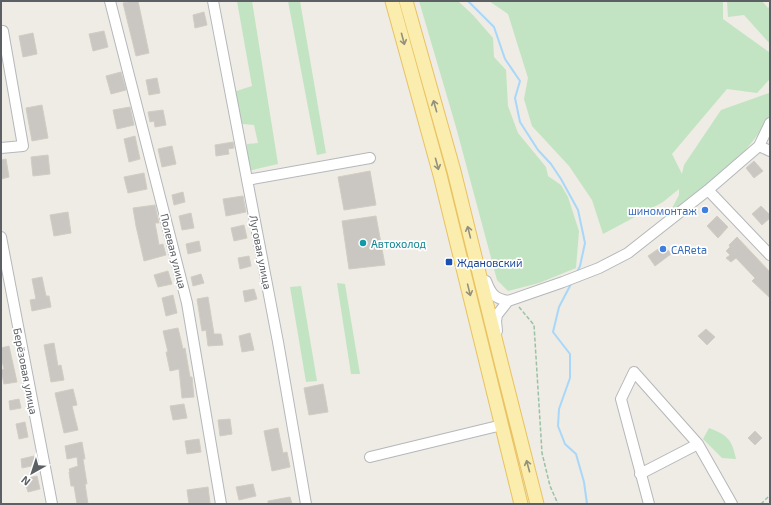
<svg xmlns="http://www.w3.org/2000/svg" width="771" height="505" font-family="'Exo 2',sans-serif">
  <style>
    .green { fill: #c2e4c2; fill-rule: evenodd }
    .lines { fill: none; stroke-linecap: round; stroke-linejoin: round }
    .stream { stroke: #a8d7fa; stroke-width: 2 }
    .building { fill: #cac7c2; stroke: #d2cdc3 }
    .minor-casing { stroke: #b5b7bb; stroke-width: 12 }
    .major-casing { stroke: #e9c262; stroke-width: 15 }
    .path { stroke: #9ac2a6; stroke-width: 1.5; stroke-dasharray: 4 2; stroke-linecap: butt }
    .minor { stroke: #fff; stroke-width: 10 }
    .major { stroke: #faedad; stroke-width: 13 }
    .oneway { stroke: #93917e }
    .shop-dot { fill: #3f7fe0; stroke: #fff; stroke-width: 1.5 }
    .culture-dot { fill: #0f9aa8; stroke: #fff; stroke-width: 1.5 }
    .transit-dot { fill: #1a4fb4; stroke: #fff; stroke-width: 1.5 }
    .labels { text-anchor: middle; dominant-baseline: central; stroke-width: 3.5; stroke-linejoin: round; paint-order: stroke }
    .shop-label { font-size: 11px; fill: #366cbe; stroke: #fff; text-anchor: end }
    .culture-label { font-size: 11px; fill: #0d838f; stroke: #fff; text-anchor: start }
    .street-label { font-size: 11px; fill: #5c6064; stroke: #fff }
    .transit-label { font-size: 11px; fill: #164399; stroke: #fff; text-anchor: start }
  </style>
  <rect width="100%" height="100%" fill="#eeece4"/>
  <!-- green -->
  <path class="green" d="M237 1H252L278 164 248 171 247 144 258 143 254 125 232 123 227 94 252 86Z
    M288 1H300L326 153 317 155Z
    M419 1H458L473 15 493 38 494 57 506 70 508 106 518 133 546 167 548 176 561 185 568 197 579 231 576 268 539 283 508 291 497 280 456 127Z
    M489 1H723V19L769 52 770 44 744 15 728 17 727 1H762L768 8 770 6V115C748 156 708 188 670 212L679 195V189L663 202 603 234 592 200 569 166 532 126 524 99 528 78 508 14ZM769 80V93L721 110 684 165 682 174 672 154 727 89 757 93Z
    M337 283 345 284 360 374H351Z
    M301 286 317 381 306 382 290 287Z
    M709 428C727 435 732 439 736 459L722 458 703 439Z"/>
  <g class="lines">
    <!-- stream -->
    <path class="stream" d="M468 1 494 27 505 59 520 81 515 98 520 122 538 150 551 164 561 179 578 210 585 243 580 266 577 272
      M571 284 559 307 553 332 570 354V378L559 409 558 426 565 444 576 454 584 482 587 504"/>
  </g>
  <!-- building -->
  <path class="building" d="M133 1H138L149 53 136 56 123 3Z
    M204 12 207 25 195 28 193 15Z
    M104 31 108 47 93 51 89 34Z
    M33 33 37 54 23 57 19 36Z
    M121 72 126 90 111 94 106 76Z
    M157 78 160 93 149 95 146 80Z
    M42 105 48 138 32 141 26 108Z
    M130 107 134 125 117 129 113 110Z
    M163 110 166 125 155 127 154 121 150 122 148 112Z
    M135 136 140 159 129 162 124 139Z
    M233 142 234 148 228 149 229 154 216 156 215 145Z
    M172 146 176 164 162 167 158 149Z
    M48 155 50 174 33 176 31 157Z
    M6 159 9 177 1 179V160Z
    M754 161 763 171 754 178 746 168Z
    M370 171 376 205 344 210 338 177Z
    M144 173 147 189 128 193 124 177Z
    M183 192 185 202 174 205 172 195Z
    M243 196 246 212 226 216 223 199Z
    M155 205 159 223H155L159 245 163 244 166 255 144 261 136 226 133 208Z
    M761 206 770 215V218L762 225 752 214Z
    M68 212 71 233 54 236 50 215Z
    M191 213 194 228 182 230 179 216Z
    M376 216 385 265 349 269 342 221Z
    M717 216 728 227 718 238 707 226Z
    M244 225 247 238 234 241 231 228Z
    M737 237 770 272V298L752 281 755 278 736 258 731 262 726 258 730 255 726 251 730 247 729 245Z
    M199 241 201 251 188 254 186 244Z
    M664 245 671 254 655 266 648 256Z
    M249 256 251 266 240 269 238 258Z
    M168 271 172 284 158 287 154 275Z
    M201 274 204 283 193 286 191 277Z
    M42 277 46 296H49L51 307 32 311 30 300 36 299 32 279Z
    M254 289 257 299 245 302 243 291Z
    M173 295 177 313 166 316 162 298Z
    M208 297 214 334H221L223 345 208 346 206 330 202 331 197 299Z
    M178 328 183 349 185 348 190 377H192L194 397 182 398 179 369 170 371 166 352H168L163 331Z
    M706 329 715 337 707 345 698 336Z
    M250 333 254 350 242 352 239 336Z
    M54 343 58 366 61 365 64 380 51 382 44 345Z
    M9 346 17 382 4 384 1 370 4 369 1 358V348Z
    M323 384 328 412 309 415 304 388Z
    M73 389 77 405 72 406 78 430 64 433 55 393Z
    M19 399 21 408 10 410 9 401Z
    M184 404 187 418 173 420 170 406Z
    M230 419 232 434 220 436 218 420Z
    M25 422 28 437 19 439 16 424Z
    M278 428 283 453 287 452 290 467 272 471 264 431Z
    M755 431 762 438 755 445 748 438Z
    M199 439 201 452 187 454 185 441Z
    M82 442 85 459H83L87 484H85L88 504H77L74 486H71L69 472H70L69 469 78 466 77 457 67 459 65 446Z
    M34 456 36 465 22 468 21 459Z
    M37 476 40 489 28 492 24 479Z
    M253 484 256 496 239 500 236 487Z
    M208 487 210 503 189 504 187 490Z
    M290 497 292 504H268V501Z"/>
  <g class="lines">
    <!-- minor casing -->
    <g class="minor-casing">
      <path id="minor" d="M110 1 187 303 221 504
        M213 1 278 342 306 504
        M759 146 770 151
        M1 148 23 146 3 31
        M247 180 370 158
        M708 190 770 255
        M1 237 52 504
        M486 281C491 294 494 298 508 301
        M497 331 496 321 497 315 508 301 563 282 599 268 628 253 708 190 759 146 770 123
        M370 457 502 425
        M640 474 698 444
        M649 504 621 399 634 372 698 444 732 504"/>
    </g>
    <!-- major casing -->
    <g class="major-casing">
      <path id="major" d="M392 1 440 175 521 504
        M406 1 454 171 502 366 537 504"/>
    </g>
    <!-- path -->
    <path class="path" d="M519 307 534 325 542 453 550 486 558 504
      M761 504 770 495"/>
    <!-- minor -->
    <use href="#minor" class="minor"/>
    <!-- major -->
    <use href="#major" class="major"/>
  </g>
  <!-- one-way arrows -->
  <defs><path id="oneway-shaft" d="M-6 0H5M1.5-3L5.5 0L1.5 3" fill="none" stroke-width="1.6" stroke-linecap="round" stroke-linejoin="round"/></defs>
  <g class="oneway">
    <use href="#oneway-shaft" transform="translate(403 39) rotate(75)"/>
    <use href="#oneway-shaft" transform="translate(435 106) rotate(-106)"/>
    <use href="#oneway-shaft" transform="translate(437 164) rotate(75)"/>
    <use href="#oneway-shaft" transform="translate(469 232) rotate(-104)"/>
    <use href="#oneway-shaft" transform="translate(469 290) rotate(76)"/>
    <use href="#oneway-shaft" transform="translate(528 466) rotate(-105)"/>
  </g>
  <!-- markers -->
  <g class="shop-dot">
    <circle cx="705" cy="210" r="4"/>
    <circle cx="663" cy="249" r="4"/>
  </g>
  <circle class="culture-dot" cx="363" cy="243" r="4"/>
  <rect class="transit-dot" x="445" y="258" width="8" height="8" rx="2"/>
  <g class="labels">
    <!-- shop labels -->
    <g class="shop-label">
      <text x="697" y="210">шиномонтаж</text>
      <text x="671" y="249" text-anchor="start">CAReta</text>
    </g>
    <!-- culture labels -->
    <g class="culture-label">
      <text x="371" y="243">Автохолод</text>
    </g>
    <!-- street labels -->
    <g class="street-label">
      <text transform="translate(174 251) rotate(76)">Полевая улица</text>
      <text transform="translate(261 252) rotate(79)">Луговая улица</text>
      <text transform="translate(26 371) rotate(79)">Берёзовая улица</text>
    </g>
    <!-- transit labels -->
    <g class="transit-label">
      <text x="457" y="262">Ждановский</text>
    </g>
  </g>
  <!-- border -->
  <rect width="771" height="505" fill="none" stroke="#5c6064" stroke-width="4"/>
  <!-- north arrow -->
  <g transform="translate(32 473) rotate(219)" stroke="#ffffff" stroke-width="3" paint-order="stroke">
  <path d="M0-3L7 15L0 10L-7 15Z" fill="#5c6064"/>
  <text y="-6" font-size="11" font-weight="bold" text-anchor="middle" fill="#5c6064">N</text>
  </g>
</svg>
